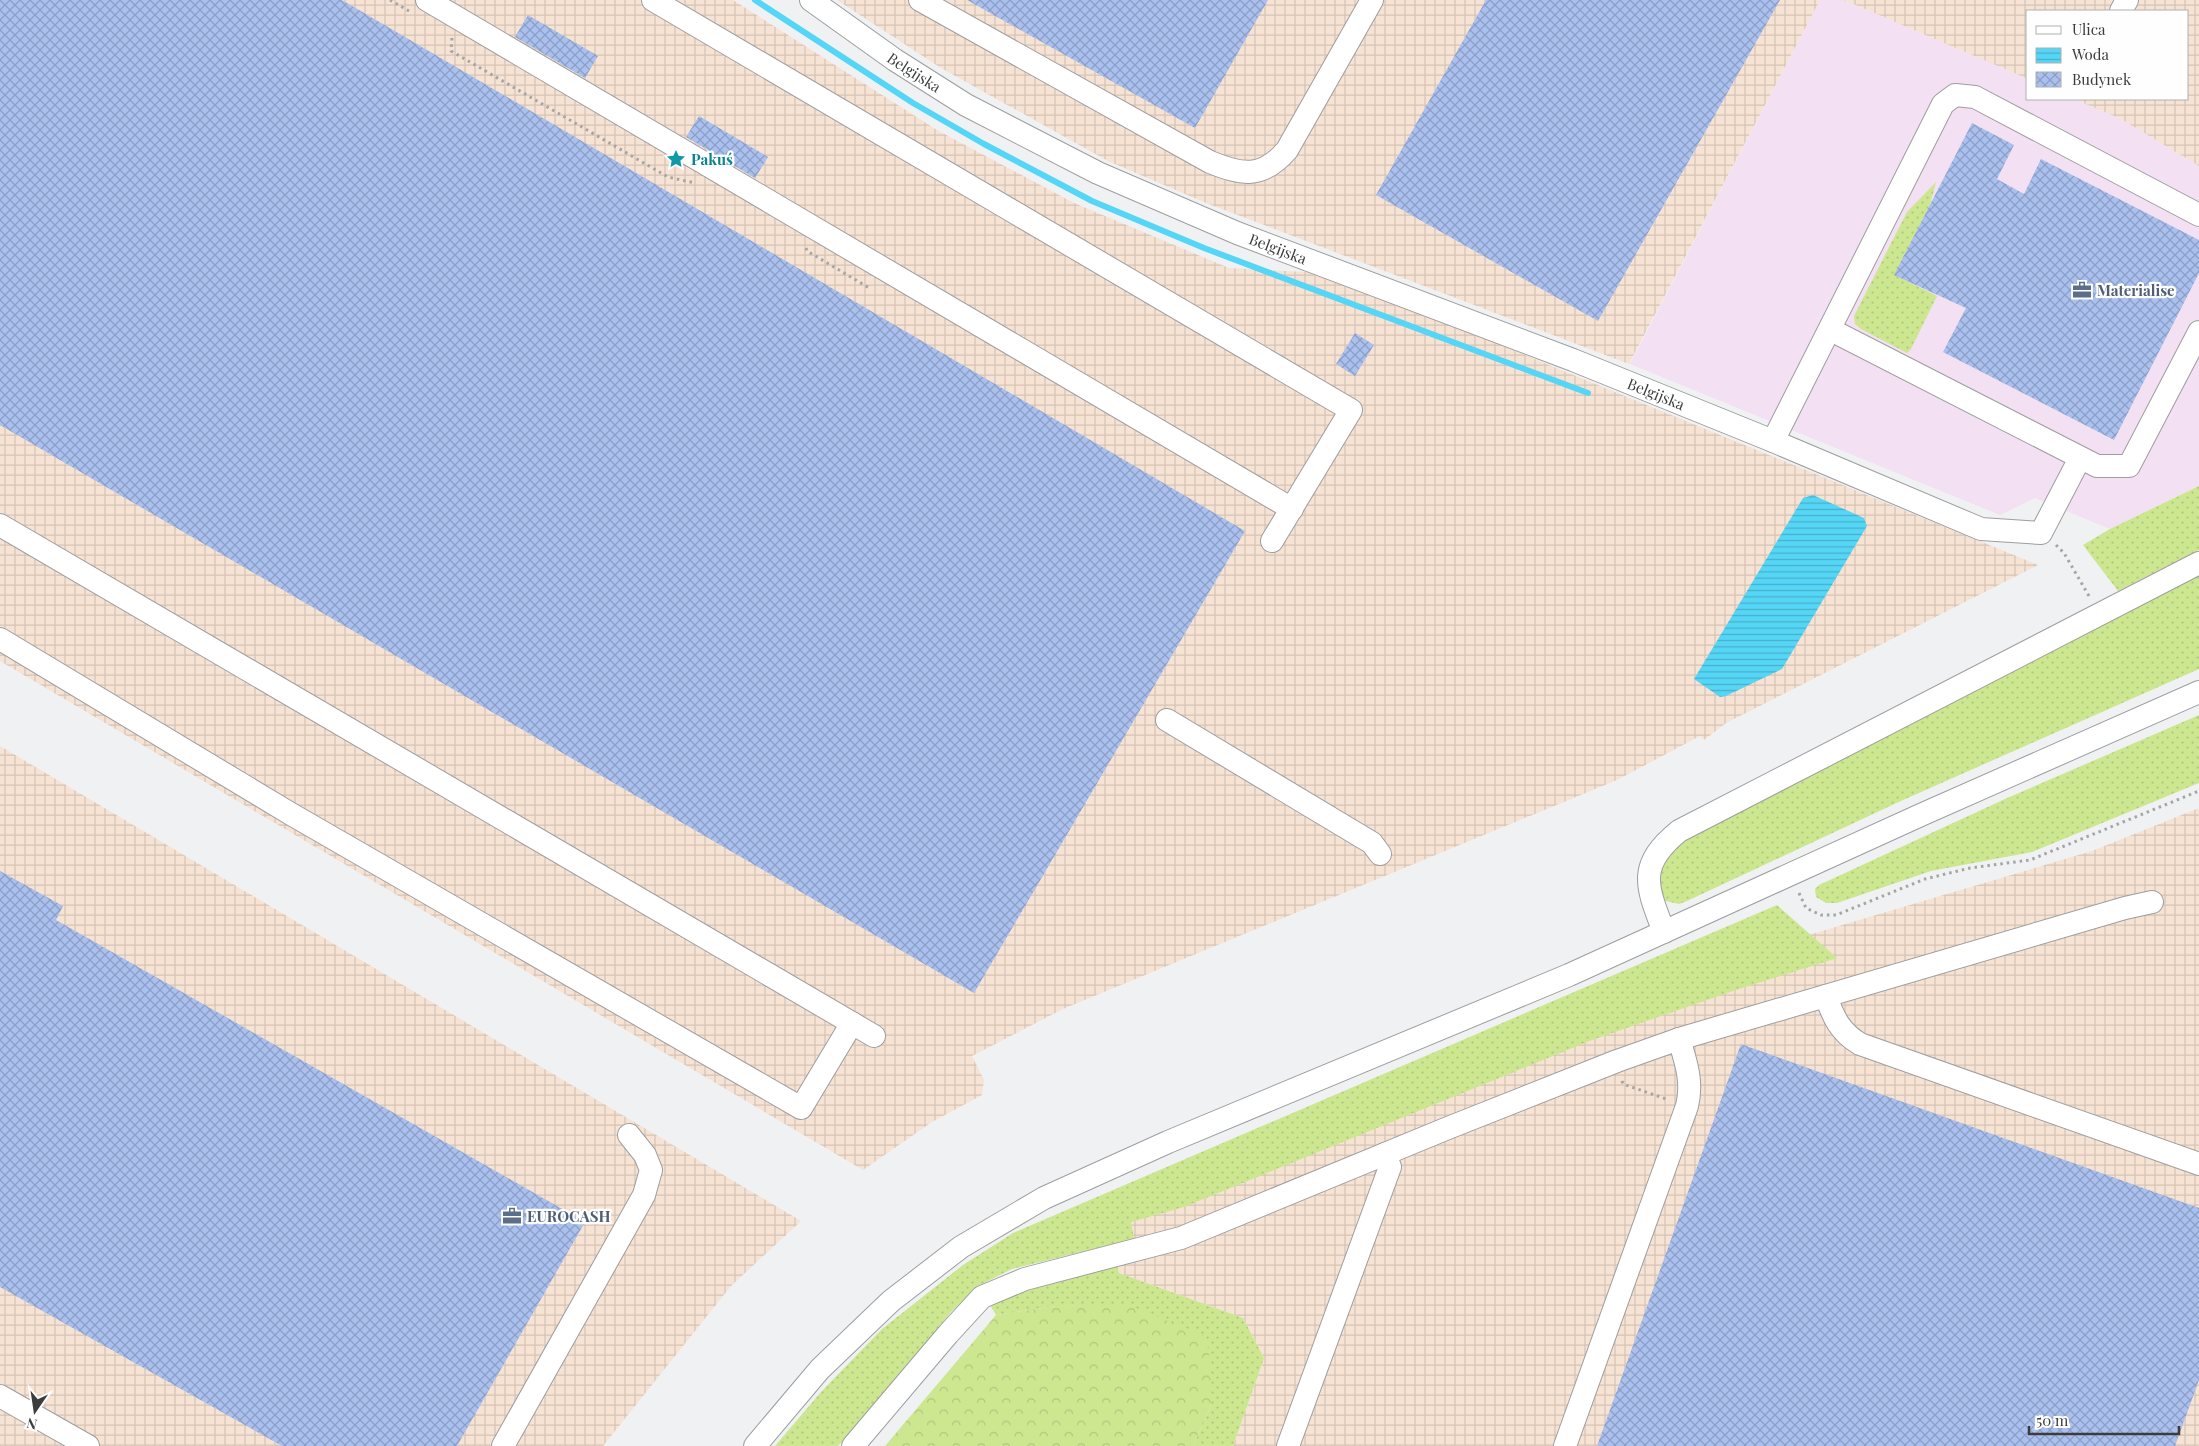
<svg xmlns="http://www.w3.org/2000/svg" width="2199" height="1446" font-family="'Playfair Display',serif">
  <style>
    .commercial { fill: #f3e0f2 }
    .industrial { fill: url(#industrial-grid) }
    .grass { fill: url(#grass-dots) }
    .forest { fill: url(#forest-crowns) }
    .water { fill: url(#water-rules) }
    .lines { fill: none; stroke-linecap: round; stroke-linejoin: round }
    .stream { stroke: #55d6f6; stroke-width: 6 }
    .building { fill: url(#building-cross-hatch) }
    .minor-casing { stroke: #9d9ea0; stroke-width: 24 }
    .path { stroke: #a4a5a6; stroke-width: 3; stroke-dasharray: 2.5 4; stroke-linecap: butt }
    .minor { stroke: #fff; stroke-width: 22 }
    .labels { text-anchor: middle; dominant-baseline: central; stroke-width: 4.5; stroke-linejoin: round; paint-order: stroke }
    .street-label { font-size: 15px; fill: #3b3c3c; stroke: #fefeff }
    .culture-label { font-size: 15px; font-weight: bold; fill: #0d838f; stroke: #fefeff; text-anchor: start }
    .service-label { font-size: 15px; font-weight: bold; fill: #4e5e75; stroke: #fefeff; text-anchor: start }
  </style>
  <defs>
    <pattern id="industrial-grid" width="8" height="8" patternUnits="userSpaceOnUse" patternTransform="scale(1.25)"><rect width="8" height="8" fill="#f7e3d3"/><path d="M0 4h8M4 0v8" fill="none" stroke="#d5c4b6"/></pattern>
    <pattern id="grass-dots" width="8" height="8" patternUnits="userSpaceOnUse" patternTransform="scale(1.25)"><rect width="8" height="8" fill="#cce78f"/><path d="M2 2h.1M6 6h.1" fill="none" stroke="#b0c77c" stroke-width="1.8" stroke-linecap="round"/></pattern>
    <pattern id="forest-crowns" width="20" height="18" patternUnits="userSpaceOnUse" patternTransform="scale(1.25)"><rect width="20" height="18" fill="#cce78f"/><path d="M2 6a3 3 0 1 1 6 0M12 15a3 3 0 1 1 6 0" fill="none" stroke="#b0c77c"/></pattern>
    <pattern id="water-rules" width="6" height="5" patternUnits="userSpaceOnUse" patternTransform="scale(1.25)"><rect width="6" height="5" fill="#55d6f6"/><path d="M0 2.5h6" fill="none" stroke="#48afc8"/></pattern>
    <pattern id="building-cross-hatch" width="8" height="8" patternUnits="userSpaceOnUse" patternTransform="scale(1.25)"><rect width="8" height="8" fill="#aac1f0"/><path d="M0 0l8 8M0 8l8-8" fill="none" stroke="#8c9ec4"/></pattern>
  </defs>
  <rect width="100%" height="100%" fill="#f0f1f3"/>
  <!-- commercial -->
  <path class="commercial" d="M1820 0H1844L2028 79V99H2074L2121 119 2199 166V486L2110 529 2035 498 2000 515 1630 364Z"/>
  <!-- industrial -->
  <path class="industrial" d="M0 0H733L937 130 1074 203 1229 268 1306 272 1493 342 2038 565 1726 723 1704 740 1700 736 1617 780 1063 1009 972 1056 984 1080 982 1095 932 1122 863 1170 0 661Z
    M837 0H1820L1629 364 1206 203 1108 161 941 68Z
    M1844 0H2199V166L2121 119 2074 99H2188V11H2028V79Z
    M0 746 801 1221 731 1286 603 1446H0Z
    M2199 808V1446H1233L1264 1358 1243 1318 1119 1273 1103 1203 1612 993 2092 851Z"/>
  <!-- grass -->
  <path class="grass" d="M1936 182 1930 205 1895 275 1937 296 1911 349 1907 353 1861 329 1855 324 1854 316 1907 212Z
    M2199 486V550L2118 591 2083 545 2110 529Z
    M2199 575V669L1903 800 1687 901 1679 904 1661 900C1659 867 1657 862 1685 841Z
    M2199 715V783L2032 852 1931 871 1837 903H1826L1816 897 1815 889 1819 885 2005 799Z
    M1777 905 1837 958 1733 991 1592 1040 1184 1207 1131 1222 1134 1239 1012 1269 978 1286 952 1311 838 1446H775L821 1392 882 1329 963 1265 1013 1233Z
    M1117 1265 1119 1273 1243 1318 1264 1358 1233 1446H1193L1211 1405 1127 1305 1056 1306 996 1315 990 1305 1004 1297Z"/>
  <!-- forest -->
  <path class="forest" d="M1085 1305H1127L1206 1336 1211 1368V1405L1193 1446H885L996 1315 1056 1306Z"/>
  <!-- water -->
  <path class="water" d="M1813 495 1864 518 1867 526 1782 669 1726 696 1720 697 1694 679 1803 498Z"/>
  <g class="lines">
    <!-- stream -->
    <path class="stream" d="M755 0 913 103 984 144 1092 201 1204 248 1588 393"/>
  </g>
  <!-- building -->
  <path class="building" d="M0 0H342L1245 531 974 993 0 425Z
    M967 0H1268L1195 128Z
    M1486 0H1780L1598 321 1376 195Z
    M528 15 598 56 585 78 515 37Z
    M699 116 768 157 755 178 686 137Z
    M1972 123 2014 145 1997 179 2024 194 2041 159 2199 240V273L2114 440 1943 352 1966 308 1894 275Z
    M1355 333 1374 345 1355 376 1336 364Z
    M0 871 63 906 56 920 585 1222 457 1446H282L0 1287Z
    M1741 1044 2199 1208V1380L2175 1446H1597Z"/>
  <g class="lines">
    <!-- minor casing -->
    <g class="minor-casing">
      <g id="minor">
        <path d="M427 0 1292 509"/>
        <path d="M653 0 1351 410 1272 541"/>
        <path id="s1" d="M811 0 895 60 966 105 1098 173 1237 233 1573 360 1773 441 1981 529 2041 533 2080 458"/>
        <path d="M920 0 1210 162C1242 175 1262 179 1287 150L1372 0"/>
        <path d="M2121 11 2127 0"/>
        <path d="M1831 330 2097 466H2129L2199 332"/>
        <path d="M1773 441 1943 104 1955 95 1975 97 2199 215"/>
        <path d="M0 525 874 1036"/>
        <path d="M0 639 291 814 801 1108 852 1023"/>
        <path d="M1167 720 1372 843 1380 854"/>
        <path d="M1664 932C1647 887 1636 866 1679 831L2199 563"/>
        <path d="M1826 996C1833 1017 1840 1032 1860 1044L2199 1164"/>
        <path d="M0 1396 88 1446"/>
        <path d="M503 1446 644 1195 651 1170 645 1155 629 1135"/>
        <path d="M755 1446 820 1369 891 1301 961 1247 1044 1198 1168 1142 1569 975 1923 814 2199 692"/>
        <path d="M853 1446 948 1334 982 1297 1025 1279 1181 1238 1448 1128 1617 1061 1679 1039 2125 908 2152 902"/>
        <path d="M1288 1446 1390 1167 1385 1154"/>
        <path d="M1565 1446 1687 1106C1693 1082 1686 1062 1679 1039"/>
      </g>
    </g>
    <!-- path -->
    <path class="path" d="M390 0 409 11
      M452 38 451 51 668 177 695 183
      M806 248 807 251 871 289
      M2056 545 2064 553 2089 596
      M1799 893 1806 908 1821 915H1836L1925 879 1970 868 2030 860 2199 791
      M1622 1081 1623 1084 1669 1100"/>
    <!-- minor -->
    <use href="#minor" class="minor"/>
  </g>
  <!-- icons -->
  <defs>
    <g id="sight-bare" transform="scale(1.5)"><path d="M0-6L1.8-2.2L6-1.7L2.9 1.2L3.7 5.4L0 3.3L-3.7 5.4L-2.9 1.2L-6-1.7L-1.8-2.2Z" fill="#0f9aa8" stroke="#fefeff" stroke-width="2.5" paint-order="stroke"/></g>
    <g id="office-bare" transform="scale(1.5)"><path d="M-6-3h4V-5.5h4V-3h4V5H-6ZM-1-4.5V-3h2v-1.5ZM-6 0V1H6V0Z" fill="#5c6f8a" stroke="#fefeff" stroke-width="2.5" paint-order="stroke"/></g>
  </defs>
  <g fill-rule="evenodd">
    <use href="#sight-bare" x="676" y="159"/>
    <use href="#office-bare" x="2082" y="290"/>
    <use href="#office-bare" x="512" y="1216"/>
  </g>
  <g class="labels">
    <!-- street labels -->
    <g class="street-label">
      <text stroke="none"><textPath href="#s1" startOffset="126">Belgijska</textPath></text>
      <text stroke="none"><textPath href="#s1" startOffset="531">Belgijska</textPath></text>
      <text stroke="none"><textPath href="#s1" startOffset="936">Belgijska</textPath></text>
    </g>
    <!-- culture labels -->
    <g class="culture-label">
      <text x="691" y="159">Pakuś</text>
    </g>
    <!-- service labels -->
    <g class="service-label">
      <text x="2097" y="290">Materialise</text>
      <text x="527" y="1216">EUROCASH</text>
    </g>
  </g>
  <!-- legend -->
  <rect x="2026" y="10" width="162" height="90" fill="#fefeff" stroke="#b0b0b1"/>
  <rect x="2036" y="26" width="25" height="8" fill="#ffffff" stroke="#b0b0b1"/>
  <text x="2072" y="35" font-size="15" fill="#3b3c3c">Ulica</text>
  <rect x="2036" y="48" width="25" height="15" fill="url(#water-rules)" stroke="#b0b0b1"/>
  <text x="2072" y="60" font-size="15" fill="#3b3c3c">Woda</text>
  <rect x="2036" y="72" width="25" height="15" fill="url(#building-cross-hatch)" stroke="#b0b0b1"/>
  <text x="2072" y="85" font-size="15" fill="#3b3c3c">Budynek</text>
  <!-- north arrow -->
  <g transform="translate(35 1411) rotate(193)" stroke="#fefeff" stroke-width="4" paint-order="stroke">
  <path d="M0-4L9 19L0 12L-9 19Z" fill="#3b3c3c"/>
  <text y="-8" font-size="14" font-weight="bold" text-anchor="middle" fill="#3b3c3c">N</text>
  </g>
  <!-- scale -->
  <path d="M2029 1426v8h150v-8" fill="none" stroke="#3b3c3c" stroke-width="2.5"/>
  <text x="2036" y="1426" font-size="15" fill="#3b3c3c" stroke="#fefeff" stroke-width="4" paint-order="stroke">50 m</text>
</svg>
